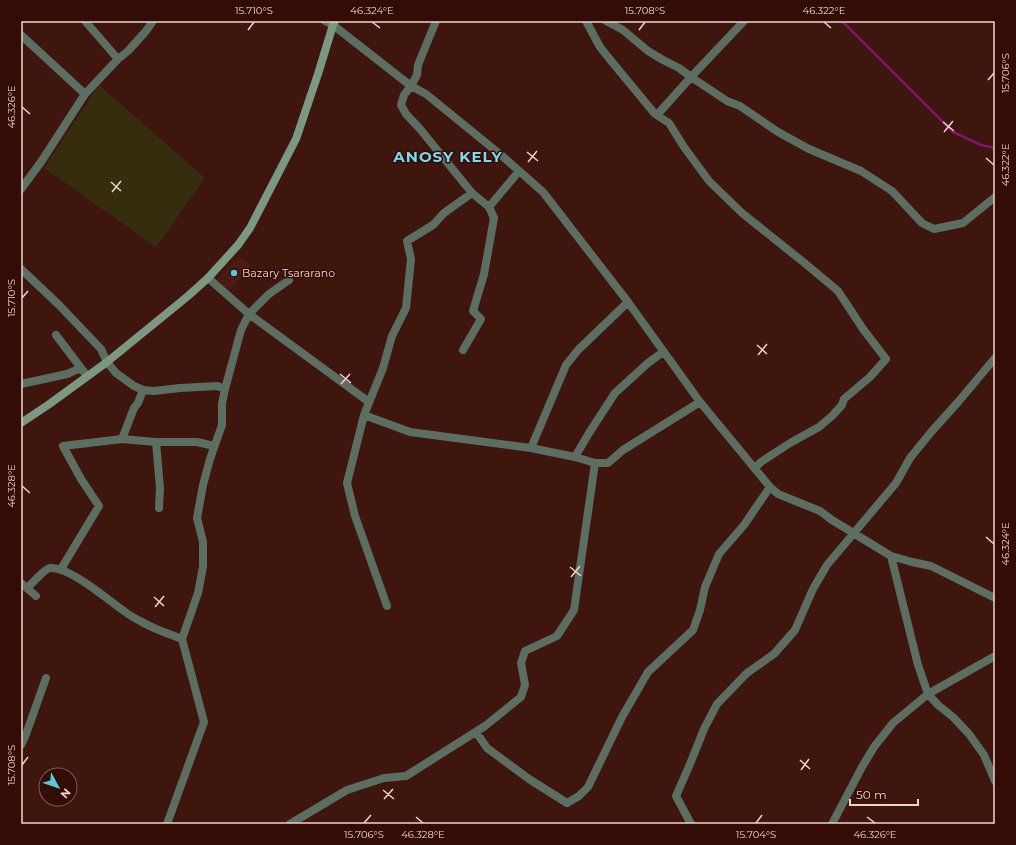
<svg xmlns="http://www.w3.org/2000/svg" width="1016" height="845" font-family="Montserrat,sans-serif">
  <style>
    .built { fill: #4b1b12 }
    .green { fill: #362d0e }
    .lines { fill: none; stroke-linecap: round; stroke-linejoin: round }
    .stream { stroke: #7e1672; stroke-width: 2.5 }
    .street { stroke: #5c6e61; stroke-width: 8 }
    .secondary { stroke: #7b9883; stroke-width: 8 }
    .ticks { fill: none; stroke: #efd3cd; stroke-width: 1.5 }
    .poi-dot { fill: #56c9e1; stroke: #330c05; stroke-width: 1.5 }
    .labels { text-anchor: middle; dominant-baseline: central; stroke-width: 3; stroke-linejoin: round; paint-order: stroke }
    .poi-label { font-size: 11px; fill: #efd3cd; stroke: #330c05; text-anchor: start }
    .district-label { font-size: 15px; font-weight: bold; letter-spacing: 1px; fill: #76dcf2; stroke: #330c05 }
    .neatline { fill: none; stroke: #efd3cd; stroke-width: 1.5 }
    .ticks-label { font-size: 10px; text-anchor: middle; fill: #efd3cd }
  </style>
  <rect width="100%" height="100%" fill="#3e160e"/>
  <!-- built -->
  <path class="built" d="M239 256 251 265 229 291 216 280Z"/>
  <!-- green -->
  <path class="green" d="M99 85 205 178 156 247 44 168Z"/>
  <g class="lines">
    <!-- stream -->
    <path class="stream" d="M842 21 953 132 981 145 995 148"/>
    <!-- street -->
    <path class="street" d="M85 21 118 59
      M325 21 333 25 411 86 404 95 401 105 406 114 420 129 472 193 489 207 494 218 484 274 473 311 481 319 463 350
      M436 21 418 65 417 75 411 86 426 94 501 155 543 192 628 302 700 402 770 487 778 494 820 511 832 520 891 556 912 562 931 566 995 598
      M586 21 600 47 612 62 655 114 669 123 684 147 709 181 742 213 807 265 838 291 863 329 886 359 870 377 844 399 842 405 832 416 819 427 790 443 761 462 755 468
      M606 21 623 30 648 51 663 60 679 68 691 77 657 115
      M744 21 691 77 727 101 740 106 778 132 809 149 861 171 892 191 922 223 934 229 963 223 995 197
      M21 35 85 94
      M21 189 41 162 85 94 118 59 128 51 146 31 153 21
      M489 207 519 171
      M21 269 59 305 101 349 107 362 116 373 134 386 143 390 154 391 180 388 217 386 225 389
      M208 278 249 314 369 402
      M56 335 87 376
      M21 384 67 374 81 368
      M364 415 410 432 531 448 575 457 595 463H608L623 450 700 402
      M122 439 134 408 138 403 143 390
      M156 442 160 488 159 508
      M531 448 566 365 578 350 628 302
      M575 457 589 433 615 393 648 363 663 352
      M891 556 918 665 928 694 938 705 953 717 969 734 984 755 995 781
      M61 569 99 506 81 479 63 446 122 439 156 442H197L214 446
      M21 583 36 596
      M27 588C32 584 44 569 50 568 69 566 108 600 124 611 129 615 136 619 142 622 154 629 169 634 182 639
      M387 606 355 516 347 483 364 415 383 368 392 336 406 308 411 259 407 241 433 225 444 213 472 193
      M476 732 487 748 529 779 567 803 579 796 588 787 622 717 648 672 693 630 700 610 705 587 719 554 744 525 770 487
      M21 745 25 737 46 678
      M167 824 204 722 182 639 198 593 203 567V542L197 518 203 485 210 459 222 425V404L225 389 241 330 249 314 269 294 289 280
      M290 824 347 790 384 778 406 776 485 726 521 697 525 685 521 663 525 651 557 636 574 610 595 463
      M691 824 676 796 690 764 704 729 717 704 747 673 774 654 795 630 813 589 827 565 896 483 910 458 932 431 959 401 995 358
      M832 824 862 767 874 747 893 723 928 694 995 656"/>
    <!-- secondary -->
    <path class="secondary" d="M21 423 48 405 107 362 188 296 208 278 238 245 250 228 296 139 318 74 333 25 335 21"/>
  </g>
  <!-- ticks -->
  <path class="ticks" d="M372 22 380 28M824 22 831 28M248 30 254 22M639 30 645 22M988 80 994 73M22 107 30 114M943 122 954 131M944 132 953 121M527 152 538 161M986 158 994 165M528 162 537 151M111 182 121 191M112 192 121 181M22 298 28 291M757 345 767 354M758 355 767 344M340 374 351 383M341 384 350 374M22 486 30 493M986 537 994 544M570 567 581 576M571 577 580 566M154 597 164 606M155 607 164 596M800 760 810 769M22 765 28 757M801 770 809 759M383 790 394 799M384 799 393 789M416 817 423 823M867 817 875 823M364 823 371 815M756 823 762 815"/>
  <!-- markers -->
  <circle class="poi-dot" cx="234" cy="273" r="4"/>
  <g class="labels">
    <!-- poi labels -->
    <g class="poi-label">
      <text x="242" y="273">Bazary Tsararano</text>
    </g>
    <!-- district labels -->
    <g class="district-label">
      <text x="448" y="156">ANOSY KELY</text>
    </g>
  </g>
  <!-- border -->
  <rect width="1016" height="845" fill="none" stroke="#330c05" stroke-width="44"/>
  <!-- north arrow -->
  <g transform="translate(58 787) rotate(130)"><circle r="19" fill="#330c05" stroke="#7e5c55"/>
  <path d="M0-3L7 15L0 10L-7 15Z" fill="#56c9e1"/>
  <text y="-6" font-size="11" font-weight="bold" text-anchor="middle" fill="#efd3cd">N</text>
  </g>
  <!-- scale -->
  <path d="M850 799v6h68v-6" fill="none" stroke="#efd3cd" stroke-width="2"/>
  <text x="856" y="799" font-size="12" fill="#efd3cd" stroke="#330c05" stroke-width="3" paint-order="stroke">50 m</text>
  <rect x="22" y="22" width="972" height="801" class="neatline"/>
  <g class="ticks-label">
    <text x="254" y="14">15.710°S</text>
    <text x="372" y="14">46.324°E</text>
    <text x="645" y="14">15.708°S</text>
    <text x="824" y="14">46.322°E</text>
    <text transform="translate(1005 73) rotate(-90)" y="4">15.706°S</text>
    <text transform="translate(11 107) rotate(-90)" y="4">46.326°E</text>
    <text transform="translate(1005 165) rotate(-90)" y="4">46.322°E</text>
    <text transform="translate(11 298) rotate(-90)" y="4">15.710°S</text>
    <text transform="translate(11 486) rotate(-90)" y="4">46.328°E</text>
    <text transform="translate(1005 544) rotate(-90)" y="4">46.324°E</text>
    <text transform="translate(11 765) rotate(-90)" y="4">15.708°S</text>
    <text x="364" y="838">15.706°S</text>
    <text x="423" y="838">46.328°E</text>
    <text x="756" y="838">15.704°S</text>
    <text x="875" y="838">46.326°E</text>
  </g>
</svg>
